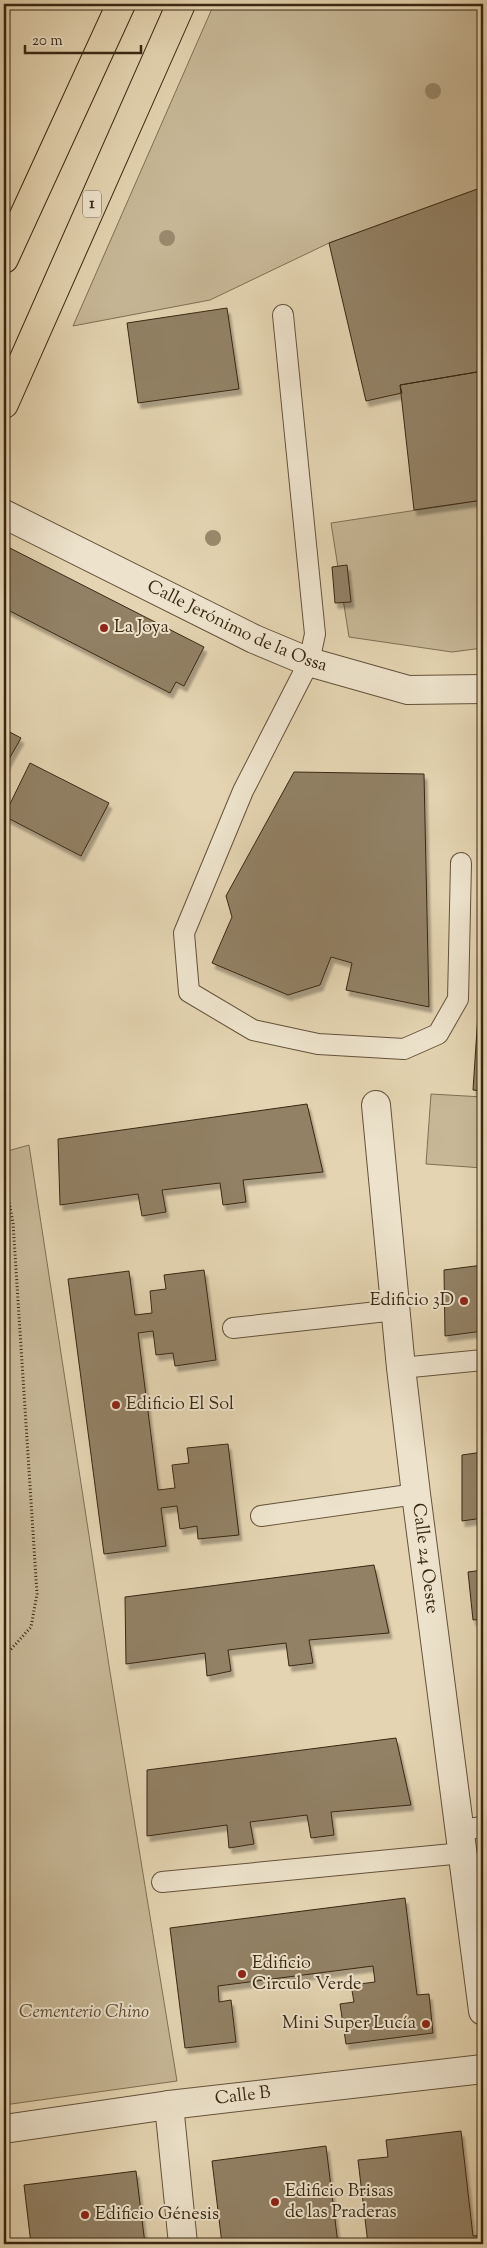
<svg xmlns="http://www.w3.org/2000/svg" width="487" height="2248" font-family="'Sorts Mill Goudy',serif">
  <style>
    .green { fill: #c7b796; stroke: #806f54 }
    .building { fill: #928165; stroke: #392712; filter: url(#shadow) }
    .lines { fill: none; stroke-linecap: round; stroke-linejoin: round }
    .service-casing { stroke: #64523a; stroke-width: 22 }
    .minor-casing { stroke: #64523a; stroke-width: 30 }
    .tertiary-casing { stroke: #64523a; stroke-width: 30 }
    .trunk-casing { stroke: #392712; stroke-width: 30 }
    .path { stroke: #392712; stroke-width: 3; stroke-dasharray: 1 2.5; stroke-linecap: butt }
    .service { stroke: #ede3cc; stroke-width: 20 }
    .minor { stroke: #ede3cc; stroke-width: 28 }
    .tertiary { stroke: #ede3cc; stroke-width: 28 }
    .trunk { stroke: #e4d4b1; stroke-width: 28 }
    .tree { fill: #99896c }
    .poi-dot { fill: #8f2418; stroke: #ede3cc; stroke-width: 2 }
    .labels { text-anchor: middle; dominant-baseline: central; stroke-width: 4; stroke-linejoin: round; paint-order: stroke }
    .shield { fill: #ede3cc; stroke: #6f5f4a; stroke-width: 1 }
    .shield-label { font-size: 16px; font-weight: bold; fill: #392712 }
    .street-label { font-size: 18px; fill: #392712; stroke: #ede3cc }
    .poi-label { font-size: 18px; fill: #392712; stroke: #ede3cc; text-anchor: start }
    .park-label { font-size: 18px; font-style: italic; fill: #5c4b33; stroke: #ede3cc }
  </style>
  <defs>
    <filter id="shadow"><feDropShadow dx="3" dy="5.5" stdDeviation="1" flood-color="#0004"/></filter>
  </defs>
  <rect width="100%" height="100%" fill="#e4d4b1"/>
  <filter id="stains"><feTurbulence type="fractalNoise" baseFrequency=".004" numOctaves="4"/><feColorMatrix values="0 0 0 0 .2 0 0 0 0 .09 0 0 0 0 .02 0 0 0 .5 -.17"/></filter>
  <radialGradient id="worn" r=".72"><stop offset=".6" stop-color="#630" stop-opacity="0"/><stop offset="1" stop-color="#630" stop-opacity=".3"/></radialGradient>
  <!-- green -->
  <path class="green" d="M214 4H483V187L329 243 210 300 73 326Z
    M483 500V648L452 652 349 637 331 523Z
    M431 1094 483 1097V1168L426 1164Z
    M29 1145 110 1672 177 2081 4 2105V1152Z"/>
  <!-- building -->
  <path class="building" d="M483 187V371L400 385 402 393 366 401 329 243Z
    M227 308 239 389 138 403 127 323Z
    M483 371V500L414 510 400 385Z
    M4 545 204 647 184 686 176 682 170 693 4 608Z
    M347 565 351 602 335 603 332 567Z
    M4 729 21 738 4 768Z
    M30 763 109 803 81 856 4 816Z
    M294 772 424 774 429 1007 346 990 352 963 331 957 320 985 288 995 212 963 232 917 226 896Z
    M480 984H483V1091L473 1090Z
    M307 1104 323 1172 243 1180 246 1202 223 1205 220 1183 162 1190 166 1212 142 1216 138 1194 60 1205 58 1139Z
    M483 1265V1331L445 1336 444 1270Z
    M204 1270 216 1360 175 1366 173 1353 156 1355 153 1331 138 1333 158 1490 175 1488 172 1465 189 1463 187 1448 228 1444 239 1535 198 1539 197 1526 180 1529 177 1506 161 1508 166 1546 104 1554 68 1279 129 1271 135 1315 152 1313 150 1291 166 1289 164 1275Z
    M483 1452V1518L462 1521V1455Z
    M374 1565 389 1633 309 1640 313 1663 289 1666 286 1643 228 1650 231 1671 207 1676 205 1653 126 1664 125 1597Z
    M483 1570V1619L473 1620 468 1572Z
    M396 1738 411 1805 331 1812 334 1835 311 1838 307 1815 250 1822 254 1844 229 1848 227 1825 147 1836V1770Z
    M405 1898 417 1995 429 1994 433 2033 346 2044 340 2004 354 2002 351 1985 375 1982 373 1966 218 1986 219 2002 231 2000 236 2042 185 2048 170 1928Z
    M461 2131 473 2236 483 2235V2244H368L358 2160 388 2157 386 2140Z
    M326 2146 338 2244H222L212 2161Z
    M136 2171 145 2244H31L24 2185Z"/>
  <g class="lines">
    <!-- service casing -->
    <g class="service-casing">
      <path id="service" d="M283 315 315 634 309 662 243 791 184 933 189 992 253 1030 318 1044 404 1049 438 1034 458 999 461 863
        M233 1328 396 1310
        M401 1368 483 1360
        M261 1516 416 1494
        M460 1830 483 1827
        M162 1882 463 1853"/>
    </g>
    <!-- minor casing -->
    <g class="minor-casing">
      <g id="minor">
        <path id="s1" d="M4 514 254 639 309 662 408 690 483 689"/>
        <path id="s2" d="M376 1105 401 1368 416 1494 483 2011"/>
        <path d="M169 2105 183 2244"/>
      </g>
    </g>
    <!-- tertiary casing -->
    <g class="tertiary-casing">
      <g id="tertiary">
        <path id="s3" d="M4 2129 169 2105 483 2069"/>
      </g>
    </g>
    <!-- trunk casing -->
    <g class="trunk-casing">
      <path id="trunk" d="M4 259 121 4
        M4 404 181 4"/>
    </g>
    <!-- path -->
    <path class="path" d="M4 1175 13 1223 37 1594 31 1627 4 1657"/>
    <!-- service -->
    <use href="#service" class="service"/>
    <!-- minor -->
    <use href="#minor" class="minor"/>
    <!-- tertiary -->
    <use href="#tertiary" class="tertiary"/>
    <!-- trunk -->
    <use href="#trunk" class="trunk"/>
  </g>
  <!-- trees -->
  <g class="tree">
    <circle cx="433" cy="91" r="8"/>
    <circle cx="167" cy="238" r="8"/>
    <circle cx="213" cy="538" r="8"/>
  </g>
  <!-- markers -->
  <g class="poi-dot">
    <circle cx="104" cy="628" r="5"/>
    <circle cx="464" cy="1301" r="5"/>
    <circle cx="116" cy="1405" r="5"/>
    <circle cx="242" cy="1974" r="5"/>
    <circle cx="426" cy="2024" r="5"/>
    <circle cx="275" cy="2202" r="5"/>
    <circle cx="85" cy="2215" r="5"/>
  </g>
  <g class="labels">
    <!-- shield labels -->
    <rect class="shield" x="83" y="190.5" width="18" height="27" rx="4"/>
    <g class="shield-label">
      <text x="92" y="204">1</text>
    </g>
    <!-- street labels -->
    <g class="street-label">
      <text stroke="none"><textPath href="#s1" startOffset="259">Calle Jerónimo de la Ossa</textPath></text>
      <text stroke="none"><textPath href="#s2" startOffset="456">Calle 24 Oeste</textPath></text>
      <text stroke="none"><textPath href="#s3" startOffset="241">Calle B</textPath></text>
    </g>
    <!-- poi labels -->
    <g class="poi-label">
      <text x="114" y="628">La Joya</text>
      <text x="454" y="1301" text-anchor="end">Edificio 3D</text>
      <text x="126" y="1405">Edificio El Sol</text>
      <text x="252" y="1964">Edificio<tspan x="252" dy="21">Circulo Verde</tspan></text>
      <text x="416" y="2024" text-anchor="end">Mini Super Lucía</text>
      <text x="285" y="2192">Edificio Brisas<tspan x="285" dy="21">de las Praderas</tspan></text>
      <text x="95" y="2215">Edificio Génesis</text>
    </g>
    <!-- park labels -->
    <g class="park-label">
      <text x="84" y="2013">Cementerio Chino</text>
    </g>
  </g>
  <!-- margin -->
  <rect width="487" height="2248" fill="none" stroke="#e4d4b1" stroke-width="20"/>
  <rect x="5" y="5" width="477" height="2238" fill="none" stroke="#392712" stroke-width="2.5"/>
  <rect x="10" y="10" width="467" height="2228" fill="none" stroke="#392712"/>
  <!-- scale -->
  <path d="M25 45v8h116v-8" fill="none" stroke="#392712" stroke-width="2.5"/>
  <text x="32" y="45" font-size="15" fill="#392712" stroke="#ede3cc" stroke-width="4" paint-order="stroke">20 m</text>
  <rect width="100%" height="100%" filter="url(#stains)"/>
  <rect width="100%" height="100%" fill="url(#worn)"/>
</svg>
